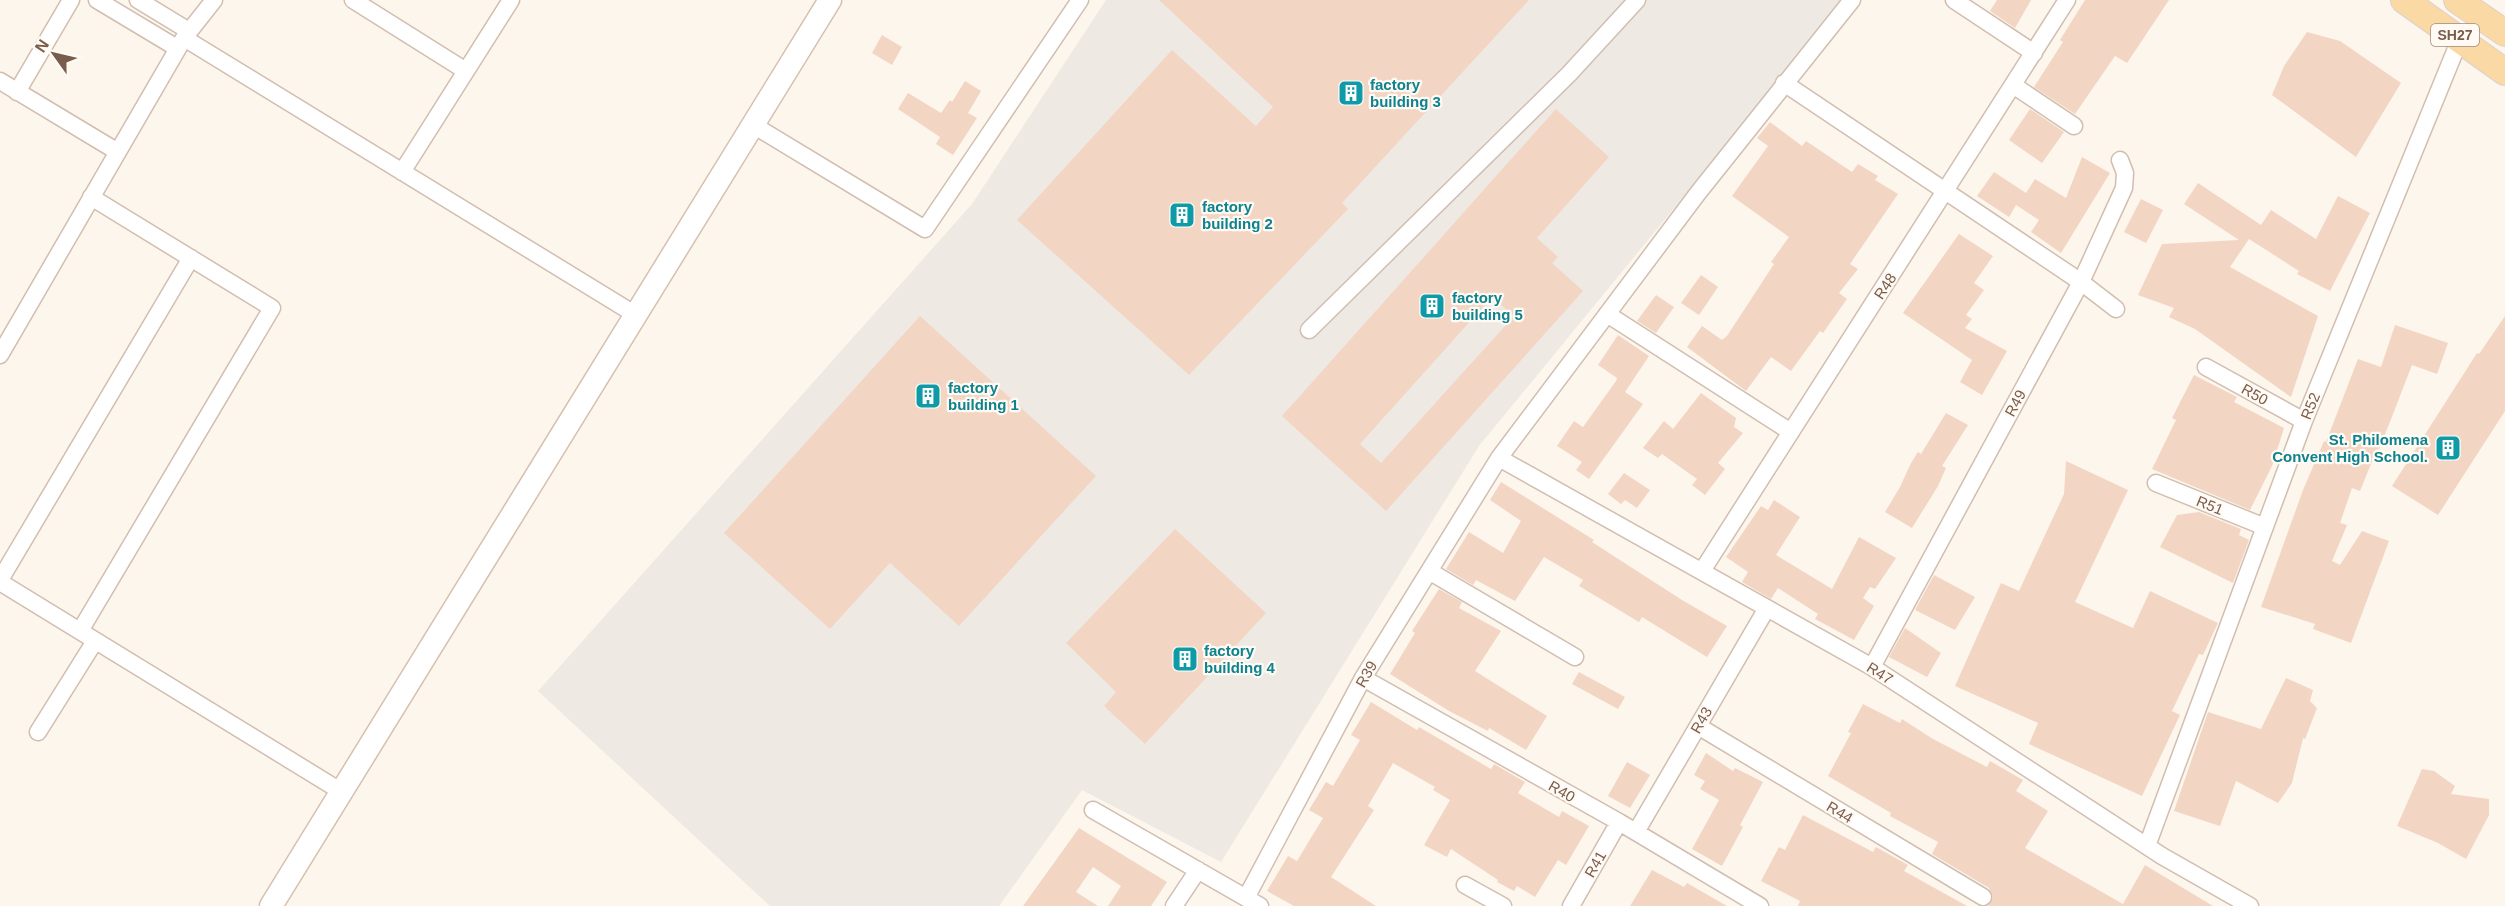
<svg xmlns="http://www.w3.org/2000/svg" width="2505" height="906" font-family="Arial,sans-serif">
  <style>
    .industrial { fill: #efe9e4 }
    .building { fill: #f3d5c3; fill-rule: evenodd }
    .lines { fill: none; stroke-linecap: round; stroke-linejoin: round }
    .street-casing { stroke: #d1beb0; stroke-width: 19 }
    .secondary-casing { stroke: #d6c0b0; stroke-width: 25 }
    .primary-casing { stroke: #dad1cd; stroke-width: 28 }
    .street { stroke: #fff; stroke-width: 16 }
    .secondary { stroke: #fff; stroke-width: 22 }
    .primary { stroke: #fbd9a5; stroke-width: 26 }
    .labels { text-anchor: middle; dominant-baseline: central; stroke-width: 4.5; stroke-linejoin: round; paint-order: stroke }
    .shield { fill: #fffaf3; stroke: #a28b7f; stroke-width: 1.5 }
    .shield-label { font-size: 14px; font-weight: bold; fill: #7a5c4d }
    .culture-label { font-size: 15px; font-weight: bold; fill: #0d838f; stroke: #fffaf3; text-anchor: start }
    .street-label { font-size: 15px; fill: #7a5c4d; stroke: #fffaf3 }
  </style>
  <rect width="100%" height="100%" fill="#fdf6ec"/>
  <!-- industrial -->
  <path class="industrial" d="M1106 0H1845L1479 446 1221 862 1082 790 999 906H770L538 691 972 204Z"/>
  <!-- building -->
  <path class="building" d="M1159 0H1529L1342 203 1348 209 1189 375 1017 220 1172 50 1256 126 1273 107Z
    M1997 0H2031L2015 28 1990 11Z
    M2085 0H2169L2127 63 2115 56 2075 114 2034 87 2063 42 2060 40Z
    M2307 32 2340 41 2401 83 2356 157 2272 95 2284 66Z
    M882 35 902 47 892 65 872 53Z
    M965 81 981 91 968 113 977 118 953 155 936 144 940 137 898 109 908 93 941 113 950 100 952 102Z
    M1556 109 1609 157 1537 238 1558 257 1552 263 1583 291 1386 511 1282 416ZM1492 297 1514 316 1381 463 1360 444Z
    M2030 109 2064 132 2042 163 2009 140Z
    M1770 122 1802 146 1806 141 1852 172 1858 164 1878 176 1875 180 1898 194 1850 264 1858 269 1839 293 1847 299 1823 333 1820 331 1791 371 1771 357 1746 391 1687 347 1702 326 1722 340 1727 336 1774 264 1771 262 1789 237 1732 196 1768 146 1757 138Z
    M2082 157 2110 173 2061 253 2031 232 2039 220 2016 205 2009 217 1977 196 1994 172 2026 193 2035 179 2066 198Z
    M2198 183 2261 225 2271 210 2316 239 2338 196 2370 213 2330 291 2297 274 2299 271 2249 239 2230 267 2318 316 2291 397 2195 329 2169 317 2174 308 2138 295 2162 244 2239 240 2184 204Z
    M2141 199 2163 210 2146 243 2124 232Z
    M1959 234 1993 256 1974 283 1984 290 1966 315 1972 319 1965 328 2007 351 1982 395 1960 382 1972 360 1903 313Z
    M1701 275 1718 287 1699 315 1681 303Z
    M1656 295 1674 307 1656 333 1637 321Z
    M920 316 1096 476 959 626 890 563 830 629 724 533Z
    M2505 316V411L2438 515 2392 486 2477 353 2479 354Z
    M2395 325 2448 343 2437 374 2412 365 2379 450 2377 449 2360 491 2352 488 2340 523 2347 525 2332 561 2340 565 2362 531 2389 541 2351 643 2313 629 2315 624 2261 607 2303 490 2324 441 2326 442 2358 359 2381 367Z
    M1618 335 1649 356 1625 392 1643 404 1589 479 1576 470 1582 462 1557 446 1574 421 1583 427 1616 381 1617 378 1598 365Z
    M2194 375 2237 397 2234 402 2284 428 2272 466 2250 510 2152 469 2176 420 2172 418Z
    M1701 393 1736 418 1734 427 1743 433 1718 463 1725 469 1705 495 1692 485 1697 479 1662 454 1658 458 1643 448 1664 421 1673 429Z
    M1946 413 1968 425 1942 466 1946 468 1938 486 1912 528 1885 512 1900 487 1911 463 1918 452 1921 454Z
    M2066 461 2128 490 2075 602 2133 628 2150 591 2218 623 2203 655 2199 654 2172 711 2180 715 2142 796 2029 744 2038 723 1955 686 2001 583 2019 591 2064 494Z
    M1624 473 1650 490 1637 508 1625 500 1621 504 1608 494Z
    M1501 482 1594 540 1592 542 1682 600 1727 626 1707 657 1642 617 1639 622 1579 586 1583 580 1544 557 1515 601 1476 580 1473 585 1446 569 1469 532 1503 553 1521 521 1490 500Z
    M1774 500 1800 517 1776 555 1832 589 1859 537 1896 558 1875 589 1870 587 1863 598 1874 606 1854 640 1815 619 1818 614 1778 588 1771 599 1742 582 1748 572 1726 557 1761 506 1768 510Z
    M2199 512 2241 529 2239 535 2249 540 2233 583 2160 547 2177 515Z
    M1175 529 1266 613 1145 744 1104 706 1116 692 1066 643Z
    M1934 575 1975 597 1955 630 1915 610Z
    M1439 589 1462 602 1459 608 1501 631 1475 671 1547 716 1526 750 1489 728 1488 731 1449 711 1390 674 1415 633 1412 631Z
    M1905 628 1941 653 1927 677 1889 657Z
    M1579 672 1625 697 1618 709 1572 684Z
    M2286 678 2313 690 2310 701 2317 708 2305 739 2303 738 2292 783 2278 803 2236 781 2220 826 2174 811 2208 712 2261 729Z
    M1371 702 1417 730 1419 727 1491 769 1494 764 1525 782 1518 793 1559 817 1562 811 1589 826 1566 865 1558 860 1535 897 1517 886 1514 891 1497 882 1498 880 1451 849 1447 857 1424 845 1450 800 1433 790 1435 787 1393 763 1368 806 1374 810 1331 877 1376 906H1294L1267 891 1288 856 1297 861 1323 818 1309 810 1326 782 1333 786 1360 740 1351 735Z
    M1863 704 1900 723 1902 719 1933 739 1987 767 1990 761 2023 780 2016 791 2048 811 2025 848 2123 904 2145 865 2213 906H1988L1993 898 1989 888 1932 854 1938 842 1890 816 1891 813 1828 776 1851 733 1848 732Z
    M1706 753 1733 771 1735 768 1763 782 1740 825 1743 827 1722 866 1692 849 1719 800 1700 789 1705 781 1694 775Z
    M1627 762 1650 775 1630 808 1608 796Z
    M2422 769 2434 771 2455 786 2451 794 2489 799V815L2466 859 2438 843 2397 826Z
    M1803 815 1873 852 1876 847 1908 865 1904 871 1967 906H1798L1800 901 1761 881 1779 847 1785 850Z
    M1079 828 1167 882 1151 906H1108L1121 886 1093 867 1076 892 1098 906H1023Z
    M1652 870 1684 887 1687 883 1727 906H1630Z"/>
  <g class="lines">
    <!-- street casing -->
    <g class="street-casing">
      <path id="street" d="M97 0 177 48
        M138 0 189 31
        M214 0 184 38 636 315
        M353 0 466 71
        M1954 0 2034 53
        M0 81 118 152
        M1784 83 2081 282 1872 667
        M2013 85 2074 126
        M17 92 71 0
        M753 125 925 229 1080 0
        M402 172 511 0
        M2116 309 2081 282 2124 188 2125 173 2120 160
        M1607 314 1791 432
        M1309 330 1569 74 1637 0
        M0 355 184 38
        M2206 367 2304 421
        M1499 458 1872 667 2162 856 2250 906
        M2156 483 2265 527
        M1429 571 1575 657
        M1702 571 2067 0
        M0 580 191 258
        M0 582 342 792
        M80 631 272 308 91 197
        M1363 678 1619 822 1760 906
        M1698 726 1983 897
        M38 732 95 641
        M1093 810 1260 906
        M1636 832 1767 608
        M2147 846 2304 421 2460 39
        M1465 885 1503 906
        M1246 898 1363 678 1499 458 1698 193 1852 0
        M1174 906 1198 870
        M1571 906 1619 822"/>
    </g>
    <!-- secondary casing -->
    <g class="secondary-casing">
      <path id="secondary" d="M271 906 830 0"/>
    </g>
    <!-- primary casing -->
    <g class="primary-casing">
      <path id="primary" d="M2404 0 2505 72
        M2457 0 2505 33"/>
    </g>
    <!-- street -->
    <use href="#street" class="street"/>
    <!-- secondary -->
    <use href="#secondary" class="secondary"/>
    <!-- primary -->
    <use href="#primary" class="primary"/>
  </g>
  <!-- icons -->
  <defs>
    <g id="building-square" transform="scale(1.35)"><rect x="-9" y="-9" width="18" height="18" rx="4" fill="#0f9aa8" stroke="#fffaf3"/><path d="M-4-6H4V6H1V3H-1V6H-4ZM-2.5-4.3h1.7v1.8h-1.7ZM.8-4.3h1.7v1.8H.8ZM-2.5-1h1.7V.8h-1.7ZM.8-1h1.7V.8H.8Z" fill="#fff"/></g>
  </defs>
  <g fill-rule="evenodd">
    <use href="#building-square" x="1351" y="93"/>
    <use href="#building-square" x="1182" y="215"/>
    <use href="#building-square" x="1432" y="306"/>
    <use href="#building-square" x="928" y="396"/>
    <use href="#building-square" x="2448" y="448"/>
    <use href="#building-square" x="1185" y="659"/>
  </g>
  <g class="labels">
    <!-- shield labels -->
    <rect class="shield" x="2431" y="24" width="48" height="22" rx="4.5"/>
    <g class="shield-label">
      <text x="2455" y="35">SH27</text>
    </g>
    <!-- culture labels -->
    <g class="culture-label">
      <text x="1370" y="84">factory<tspan x="1370" dy="17">building 3</tspan></text>
      <text x="1202" y="206">factory<tspan x="1202" dy="17">building 2</tspan></text>
      <text x="1452" y="297">factory<tspan x="1452" dy="17">building 5</tspan></text>
      <text x="948" y="387">factory<tspan x="948" dy="17">building 1</tspan></text>
      <text x="2428" y="439" text-anchor="end">St. Philomena<tspan x="2428" dy="17">Convent High School.</tspan></text>
      <text x="1204" y="650">factory<tspan x="1204" dy="17">building 4</tspan></text>
    </g>
    <!-- street labels -->
    <g class="street-label">
      <text transform="translate(1885 286) rotate(-57)">R48</text>
      <text transform="translate(2255 394) rotate(29)">R50</text>
      <text transform="translate(2015 403) rotate(-62)">R49</text>
      <text transform="translate(2310 406) rotate(-68)">R52</text>
      <text transform="translate(2210 505) rotate(22)">R51</text>
      <text transform="translate(1880 673) rotate(32)">R47</text>
      <text transform="translate(1366 674) rotate(-60)">R39</text>
      <text transform="translate(1701 720) rotate(-60)">R43</text>
      <text transform="translate(1562 791) rotate(30)">R40</text>
      <text transform="translate(1840 812) rotate(31)">R44</text>
      <text transform="translate(1595 864) rotate(-60)">R41</text>
    </g>
  </g>
  <!-- north arrow -->
  <g transform="translate(54 54) rotate(304)" stroke="#fffaf3" stroke-width="4.5" paint-order="stroke">
  <path d="M0-4.5L10 22L0 15L-10 22Z" fill="#7a5c4d"/>
  <text y="-9" font-size="16" font-weight="bold" text-anchor="middle" fill="#7a5c4d">N</text>
  </g>
</svg>
